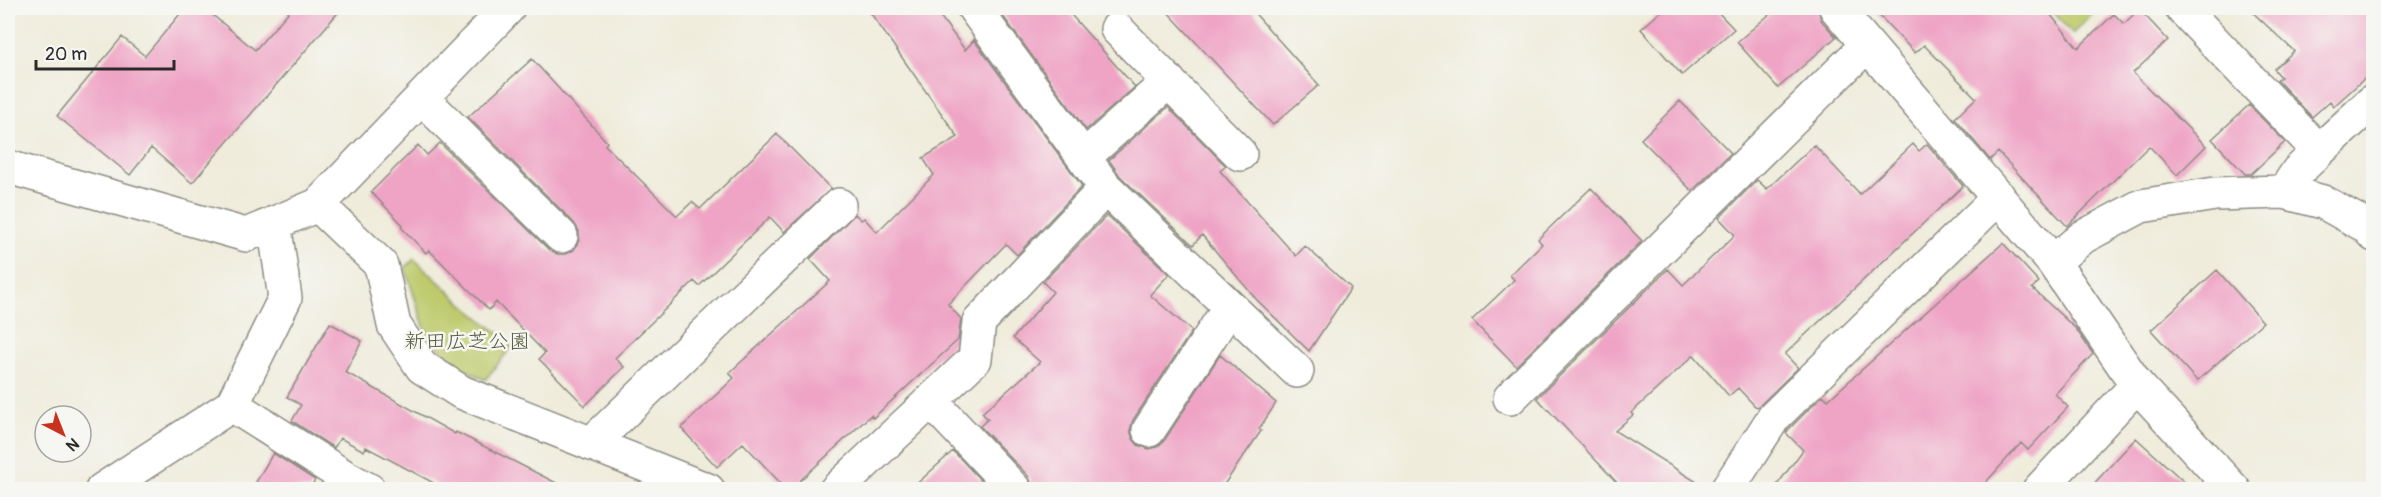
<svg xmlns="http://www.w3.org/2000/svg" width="2381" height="497" font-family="Pangolin,'Klee One',sans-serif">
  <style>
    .green { fill: #beca6c; stroke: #747a4c; stroke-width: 1.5 }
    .building { fill: #efa4c5 }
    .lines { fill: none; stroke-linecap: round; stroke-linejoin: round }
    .minor-casing { stroke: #8d8c83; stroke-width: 36 }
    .minor { stroke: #fff; stroke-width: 33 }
    .labels { text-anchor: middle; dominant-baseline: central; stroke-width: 5; stroke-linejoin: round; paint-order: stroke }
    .park-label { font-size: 21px; fill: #575b3e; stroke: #f6f6f2 }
  </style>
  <rect width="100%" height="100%" fill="#f6f6f2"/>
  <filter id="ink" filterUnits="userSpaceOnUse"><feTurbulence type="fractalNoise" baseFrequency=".0167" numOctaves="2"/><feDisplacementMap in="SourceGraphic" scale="12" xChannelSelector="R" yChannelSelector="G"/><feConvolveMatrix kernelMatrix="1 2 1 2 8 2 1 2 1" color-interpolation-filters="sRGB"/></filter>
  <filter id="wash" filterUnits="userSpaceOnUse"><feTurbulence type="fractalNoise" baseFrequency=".008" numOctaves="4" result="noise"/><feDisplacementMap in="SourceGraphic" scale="24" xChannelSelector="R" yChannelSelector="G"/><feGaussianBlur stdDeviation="1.35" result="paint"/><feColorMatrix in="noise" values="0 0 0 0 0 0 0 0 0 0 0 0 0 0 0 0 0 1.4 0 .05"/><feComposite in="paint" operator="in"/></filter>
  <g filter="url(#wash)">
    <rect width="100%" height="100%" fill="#efecdb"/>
    <!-- green -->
    <path class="green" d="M2050 8H2099L2072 34Z
      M414 259 465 306 513 345 485 380 452 362 427 335 405 268Z"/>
    <g id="blocks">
      <!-- building -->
      <path class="building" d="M185 8H204L255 50 292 8H342L192 183 151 148 130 175 57 116 122 37 145 56Z
        M867 8H934L965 50 974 40 1082 186 1017 255 1006 244 948 304 961 319 958 340 873 418 871 415 791 489H786L743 443 717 467 681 428 734 378 729 373 830 281 810 259 855 214 861 220 864 218 877 232 934 175 923 158 958 137Z
        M1004 8H1065L1135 87 1086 130 1000 12Z
        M1164 8H1250L1319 85 1273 125Z
        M1665 8H1714L1734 29 1682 75 1641 29Z
        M1777 8H1818L1821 20 1836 37 1778 88 1737 42Z
        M1872 8H2045L2078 48 2114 14 2124 24 2139 9 2168 40 2133 73 2206 146 2177 175 2149 146 2067 226 1998 152 1990 160 1955 118 1976 98 1924 45 1915 53Z
        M2248 8H2373V71L2334 106 2330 101 2312 117 2277 80 2281 77 2274 69 2294 51Z
        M532 59 607 142 605 145 677 216 692 202 700 209 777 134 831 189 784 232 770 217 699 286 694 281 615 358 624 367 585 406 539 359 545 353 496 302 489 310 429 250 426 253 401 227 403 225 371 192 418 145 427 155 440 143 548 249 557 254H565L574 250 579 240V231L574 223 468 117Z
        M1680 101 1731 153 1692 191 1641 139Z
        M2249 105 2285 142 2251 174H2245L2212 139Z
        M1168 107 1226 166 1220 171 1296 256 1305 246 1351 288 1309 351 1256 299 1202 235 1193 245 1120 176 1109 160Z
        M1913 144 1919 151 1927 144 1963 186 1785 354 1798 368 1758 407 1755 406 1738 388 1729 396 1694 355 1631 413 1633 415 1615 431 1708 489H1623L1537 398 1668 269 1683 285 1735 235 1719 218 1757 180 1767 189 1814 145 1860 194Z
        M1591 188 1642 241 1516 366 1472 320 1514 280 1510 275 1542 244 1538 239Z
        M1107 215 1169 274 1150 295 1192 331 1133 420 1130 430 1133 439 1138 445 1149 449 1157 447 1164 441 1220 355 1276 403 1259 429 1261 431 1221 489H1033L1029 477 980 426 988 419 982 413 1040 362 1013 338 1053 292 1043 282Z
        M2003 243 2039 282 2032 288 2076 329 2093 354 2055 394 2068 407 2028 450 2021 443 1980 489H1774L1803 450 1786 433 1789 429 1823 395 1828 400Z
        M2217 270 2263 322 2197 381 2151 330Z
        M330 323 362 341 345 372 455 434 456 432 568 489H445L366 447 364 451 340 438 334 448 292 421 301 405 287 397Z
        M2136 438 2192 489H2089Z
        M953 451 989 489H911Z
        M273 453 315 480 310 489H252Z"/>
    </g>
  </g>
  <g filter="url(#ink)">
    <use href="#blocks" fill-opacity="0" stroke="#8d8c83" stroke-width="1.5"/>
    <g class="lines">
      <!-- minor casing -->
      <g class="minor-casing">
        <path id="minor" d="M974 8 1106 188 1297 371
          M1836 8 2053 262 2137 385 2234 490
          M2182 8 2319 151 2298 171 2284 192
          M1117 29 1240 154
          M422 98 561 236
          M2319 151 2374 100
          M1084 157 1169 81
          M8 167 246 235 318 205 508 8
          M318 205 381 265 394 325 422 367 461 392 708 490
          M274 223 285 298 232 405 345 477 369 490
          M2053 262 2083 237 2141 206 2215 194 2284 192 2323 202 2366 226 2374 235
          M1510 398 1867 45
          M931 401 1015 490
          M1149 430 1229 308
          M591 444 839 205
          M102 490 232 405
          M836 490 975 359 979 322 1106 188
          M1727 490 1774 417 1999 197
          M2039 490 2137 385"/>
      </g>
      <!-- minor -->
      <use href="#minor" class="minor"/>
    </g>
  </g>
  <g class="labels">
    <!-- park labels -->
    <g class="park-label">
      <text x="467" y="341">新田広芝公園</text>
    </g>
  </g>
  <!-- margin -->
  <rect width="2381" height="497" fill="none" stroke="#f6f6f2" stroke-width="30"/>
  <!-- north arrow -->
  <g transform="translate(63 434) rotate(138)"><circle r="28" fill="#f6f6f2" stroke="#a5a5a2" stroke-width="1.5"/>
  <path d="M0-4.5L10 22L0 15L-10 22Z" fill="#c8321e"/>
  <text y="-9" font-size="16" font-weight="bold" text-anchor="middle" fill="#2b2b2b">N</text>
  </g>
  <!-- scale -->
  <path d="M36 60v9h138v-9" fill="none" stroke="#2b2b2b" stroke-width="3"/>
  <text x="45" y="60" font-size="18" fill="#2b2b2b" stroke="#f6f6f2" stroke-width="4.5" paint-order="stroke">20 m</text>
</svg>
